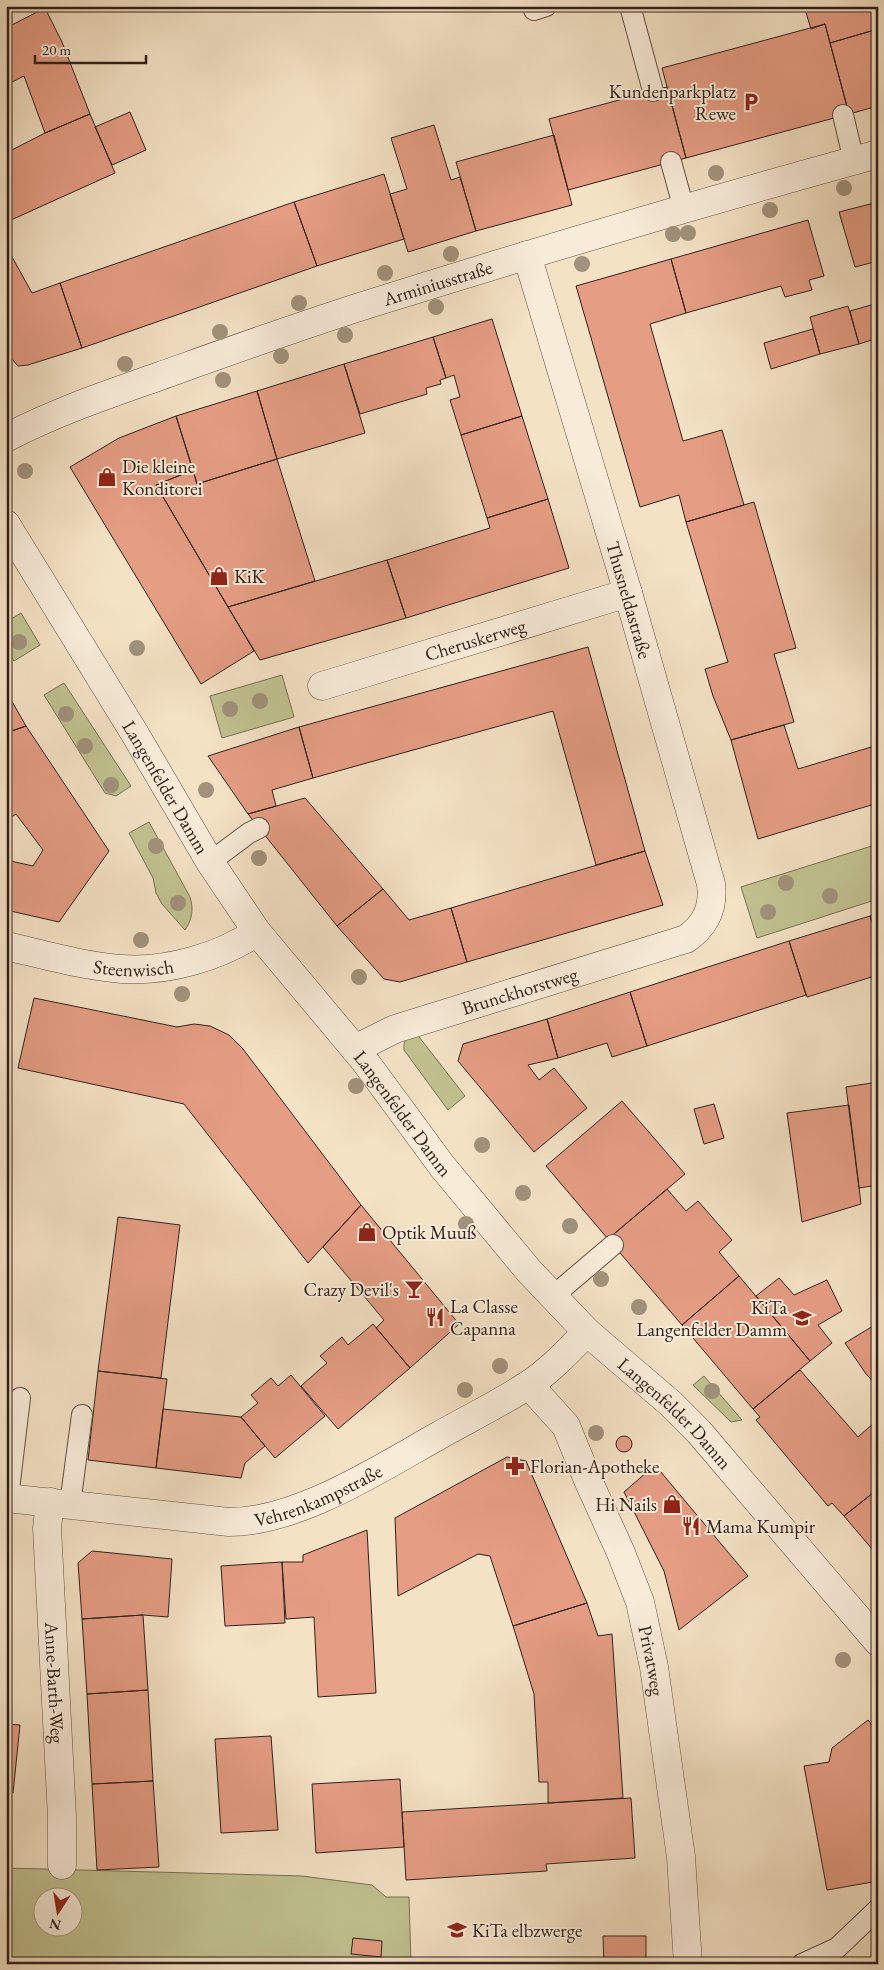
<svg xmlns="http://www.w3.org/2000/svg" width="884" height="1970" font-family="'EB Garamond',serif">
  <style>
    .green { fill: #c1c291; stroke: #787156; fill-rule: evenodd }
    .building { fill: #e59d84; stroke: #30201b }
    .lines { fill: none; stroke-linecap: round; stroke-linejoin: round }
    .service-casing { stroke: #615046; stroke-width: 22 }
    .minor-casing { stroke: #615046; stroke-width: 29 }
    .tertiary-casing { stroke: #615046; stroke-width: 29 }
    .service { stroke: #f8ecd9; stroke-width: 20 }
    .minor { stroke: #f8ecd9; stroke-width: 28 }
    .tertiary { stroke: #f8ecd9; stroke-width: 28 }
    .tree { fill: #a0927b }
    .labels { text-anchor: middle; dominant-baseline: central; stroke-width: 4; stroke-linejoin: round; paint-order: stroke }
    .poi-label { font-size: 19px; fill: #30201b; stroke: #f8ecd9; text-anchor: start }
    .street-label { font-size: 19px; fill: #30201b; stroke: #f8ecd9 }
  </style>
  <rect width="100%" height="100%" fill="#f4e2c5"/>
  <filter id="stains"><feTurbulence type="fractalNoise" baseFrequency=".004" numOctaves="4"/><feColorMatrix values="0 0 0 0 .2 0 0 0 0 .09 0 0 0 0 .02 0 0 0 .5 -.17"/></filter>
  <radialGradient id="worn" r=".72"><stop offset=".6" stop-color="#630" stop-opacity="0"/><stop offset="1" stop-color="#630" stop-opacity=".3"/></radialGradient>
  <!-- green -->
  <path class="green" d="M21 613 40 645 14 661 6 649V622Z
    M282 675 294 717 222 738 210 696Z
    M64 683 131 786 116 796 105 793 44 695Z
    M149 822 190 897C194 910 192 919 185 930L162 904 156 893 153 878 129 833Z
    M878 844V899L757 938 741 887Z
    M416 1033 465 1096 448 1110 404 1050C403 1040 408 1036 416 1033Z
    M704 1376 742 1420 731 1422 693 1385Z
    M6 1868 302 1876 372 1885 386 1897H409L411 1964H6ZM42 1898H72V1928H42Z"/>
  <!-- building -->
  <path class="building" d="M804 6H878V29L830 43 825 24 811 29Z
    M45 8 62 42 90 114 45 133 24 76 6 85V28Z
    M825 24 849 114 686 158 662 68Z
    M878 29V106L849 114 830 43Z
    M667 87 686 158 568 190 549 119Z
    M130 112 146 150 112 165 95 127Z
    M90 114 115 173 11 220 6 209V153L45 133Z
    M434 125 451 180 460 177 476 231 408 252 390 194 407 189 391 138Z
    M554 135 572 205 476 231 456 162Z
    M384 174 404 239 317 266 294 202Z
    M294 202 317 266 82 348 60 283Z
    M878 202V261L855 267 839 212Z
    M808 220 824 276 809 280 812 290 785 297 781 286 686 313 671 259Z
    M6 246 32 293 60 283 82 348 28 365 18 366 12 359 6 348Z
    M671 259 686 313 650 324 683 441 722 430 744 505 686 522 679 495 640 507 576 286Z
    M878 303V338L859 344 850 311Z
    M848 306 859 344 820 354 810 317Z
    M492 319 522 416 461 435 450 400 460 397 454 375 446 378 433 337Z
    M813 329 820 354 771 369 764 343Z
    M433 337 446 378 440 380 441 384 426 388 427 394 360 414 344 364Z
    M344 364 365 433 277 459 257 391Z
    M257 391 277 459 197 484 176 416Z
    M176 416 193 470 156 485 254 651 201 684 70 467 119 438Z
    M522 416 548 499 487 518 461 435Z
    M277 459 315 581 228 607 156 485 193 470 197 484Z
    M548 499 569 568 406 618 387 560 490 528 487 518Z
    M754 502 796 648 774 654 794 722 731 740 713 696 705 669 728 662 686 522Z
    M387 560 406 618 260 660 228 607Z
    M588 647 645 851 596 865 553 711 313 778 299 727Z
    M6 691 26 726 6 733Z
    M784 725 798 769 878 745V803L758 839 731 740Z
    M26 726 109 851 59 922 6 910V860L33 866 43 850 16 814 10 818 6 812V733Z
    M299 727 313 778 272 790 276 806 248 814 208 756Z
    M305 798 383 889 337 926 248 814Z
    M645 851 663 905 467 962 451 908Z
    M383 889 409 920 451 908 467 962 400 982 384 979 337 926Z
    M878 913V941L870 916Z
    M870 916 878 941V975L807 997 789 941Z
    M789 941 806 995 647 1046 630 992Z
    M630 992 647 1046 612 1057 607 1043 558 1058 547 1019Z
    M34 998 177 1027 194 1024 210 1026 229 1035 243 1049 361 1205 308 1263 184 1104 18 1068Z
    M547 1019 558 1058 528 1065 539 1080 554 1068 587 1108 534 1152 458 1061 463 1044Z
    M878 1082V1185L859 1188 846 1087Z
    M622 1101 685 1174 608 1239 546 1166Z
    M714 1104 724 1138 704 1144 694 1109Z
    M849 1105 861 1204 802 1222 787 1113Z
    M667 1189 686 1211 698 1201 732 1240 719 1252 739 1276 682 1325 608 1239Z
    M361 1205 459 1324 410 1368 376 1328 384 1320 323 1247Z
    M118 1217 180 1225 161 1378 98 1371Z
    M739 1276 810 1361 753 1409 682 1325Z
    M779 1278 794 1295 827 1280 842 1311 818 1325 832 1343 810 1361 756 1296Z
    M878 1323V1387L866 1374 845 1343Z
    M373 1324 410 1368 338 1429 301 1386 327 1363 320 1356 342 1337 348 1345Z
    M800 1370 858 1437 876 1421 878 1423V1489L844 1516 832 1503 828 1506 756 1420 760 1417 753 1409Z
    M98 1371 167 1379 156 1468 88 1460Z
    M291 1375 325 1416 275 1458 241 1417 258 1403 251 1395 271 1378 278 1386Z
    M163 1409 241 1417 265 1446 245 1463 241 1478 156 1468Z
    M616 1444a8 8 0 1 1 16 0a8 8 0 1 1-16 0Z
    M507 1457 526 1461 587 1603 513 1626 490 1556 478 1554 398 1596 395 1518Z
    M655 1465 748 1576 679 1630 664 1571 624 1492Z
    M878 1489V1556L844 1516Z
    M367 1530 376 1693 318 1697 314 1617 286 1619 282 1562H303V1555Z
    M92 1551 172 1559 168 1617 143 1615 82 1619 78 1563Z
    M282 1562 285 1623 225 1626 221 1566Z
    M587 1603 598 1636 612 1634 623 1798 548 1803V1782H539L534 1694 513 1626Z
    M143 1615 148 1690 87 1694 82 1619Z
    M148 1690 153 1781 92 1784 87 1694Z
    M868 1720 878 1732V1881L827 1890 804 1766 829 1762 832 1748Z
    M6 1724 20 1725 13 1793 6 1792Z
    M271 1736 278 1830 221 1833 215 1739Z
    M400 1779 404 1847 316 1853 312 1784Z
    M153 1781 159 1867 97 1870 92 1784Z
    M631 1798 635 1858 546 1864 547 1871 406 1880 402 1812Z
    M603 1936H646V1964H604Z
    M353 1938 382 1941 381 1957 351 1954Z"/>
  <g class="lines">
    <!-- service casing -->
    <g class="service-casing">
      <path id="service" d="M630 6 653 91
        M534 10 546 6
        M843 115 854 161
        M671 162 684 209
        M210 862 249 833 259 828
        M552 1297 613 1245
        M8 1498 20 1398
        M70 1504 82 1415
        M802 1964 837 1948 878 1909"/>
    </g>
    <!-- minor casing -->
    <g class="minor-casing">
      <g id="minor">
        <path id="s1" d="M6 438C55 412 109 394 160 376 230 351 299 326 369 304 538 251 707 201 878 154"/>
        <path id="s2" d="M322 686 628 593"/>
        <path id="s3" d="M355 1049 395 1029 686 939C706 925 714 908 711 884L628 593 527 255"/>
        <path id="s4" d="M529 1385 566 1426 588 1480 621 1553 640 1602 654 1667 681 1857 688 1964"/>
        <path id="s5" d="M6 1498 229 1522C298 1522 379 1469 438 1436 468 1419 499 1404 528 1385 550 1371 569 1350 587 1332"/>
        <path id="s6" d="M50 1502 47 1528 62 1817V1865"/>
      </g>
    </g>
    <!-- tertiary casing -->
    <g class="tertiary-casing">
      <g id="tertiary">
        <path id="s7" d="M6 524 135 734 210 862 257 932 364 1060 442 1166 529 1271 587 1332 670 1403 699 1432 878 1642"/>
        <path id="s8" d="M6 946C45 955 83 966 122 969 168 972 219 957 257 932"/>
      </g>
    </g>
    <!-- service -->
    <use href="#service" class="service"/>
    <!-- minor -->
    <use href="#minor" class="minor"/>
    <!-- tertiary -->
    <use href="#tertiary" class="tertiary"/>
  </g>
  <!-- trees -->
  <g class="tree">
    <circle cx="716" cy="173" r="8"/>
    <circle cx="844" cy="188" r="8"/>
    <circle cx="770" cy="210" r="8"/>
    <circle cx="688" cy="233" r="8"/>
    <circle cx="673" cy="234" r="8"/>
    <circle cx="451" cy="254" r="8"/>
    <circle cx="582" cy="264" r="8"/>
    <circle cx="385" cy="273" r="8"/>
    <circle cx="299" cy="303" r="8"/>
    <circle cx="436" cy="307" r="8"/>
    <circle cx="220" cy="332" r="8"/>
    <circle cx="345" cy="335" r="8"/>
    <circle cx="281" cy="356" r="8"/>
    <circle cx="125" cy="364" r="8"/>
    <circle cx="223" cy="380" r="8"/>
    <circle cx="25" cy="471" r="8"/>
    <circle cx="19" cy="642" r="8"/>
    <circle cx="137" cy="648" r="8"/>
    <circle cx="260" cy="701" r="8"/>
    <circle cx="230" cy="709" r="8"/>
    <circle cx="66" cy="714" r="8"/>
    <circle cx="85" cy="746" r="8"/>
    <circle cx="111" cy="785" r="8"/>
    <circle cx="206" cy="790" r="8"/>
    <circle cx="156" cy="846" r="8"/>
    <circle cx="259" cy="858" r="8"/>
    <circle cx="786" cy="883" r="8"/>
    <circle cx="830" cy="896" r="8"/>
    <circle cx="178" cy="903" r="8"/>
    <circle cx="768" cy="912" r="8"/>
    <circle cx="141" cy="940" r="8"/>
    <circle cx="359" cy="977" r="8"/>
    <circle cx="182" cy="994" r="8"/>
    <circle cx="356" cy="1086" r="8"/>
    <circle cx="482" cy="1145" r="8"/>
    <circle cx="523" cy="1193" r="8"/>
    <circle cx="466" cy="1224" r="8"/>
    <circle cx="570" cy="1226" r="8"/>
    <circle cx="601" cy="1279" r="8"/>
    <circle cx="639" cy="1307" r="8"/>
    <circle cx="500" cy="1366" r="8"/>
    <circle cx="465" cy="1390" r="8"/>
    <circle cx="712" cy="1391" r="8"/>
    <circle cx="596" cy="1433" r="8"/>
    <circle cx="843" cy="1660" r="8"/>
  </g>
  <!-- icons -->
  <defs>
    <g id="parking-bare" transform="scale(1.5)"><path d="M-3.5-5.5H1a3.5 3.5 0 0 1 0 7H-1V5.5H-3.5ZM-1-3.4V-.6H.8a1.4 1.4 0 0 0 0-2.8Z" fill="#8f2418" stroke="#f8ecd9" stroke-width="2.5" paint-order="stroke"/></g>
    <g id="shop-bare" transform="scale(1.5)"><path d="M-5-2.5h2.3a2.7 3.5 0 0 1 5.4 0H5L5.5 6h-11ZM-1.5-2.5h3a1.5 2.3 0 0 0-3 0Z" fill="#8f2418" stroke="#f8ecd9" stroke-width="2.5" paint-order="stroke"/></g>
    <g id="bar-bare" transform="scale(1.5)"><path d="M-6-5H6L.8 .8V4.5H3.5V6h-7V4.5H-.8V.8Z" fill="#8f2418" stroke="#f8ecd9" stroke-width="2.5" paint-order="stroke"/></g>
    <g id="restaurant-bare" transform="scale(1.5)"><path d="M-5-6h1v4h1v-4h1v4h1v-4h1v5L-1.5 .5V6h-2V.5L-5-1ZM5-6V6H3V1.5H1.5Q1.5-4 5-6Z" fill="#8f2418" stroke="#f8ecd9" stroke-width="2.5" paint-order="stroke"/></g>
    <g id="school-bare" transform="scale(1.5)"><path d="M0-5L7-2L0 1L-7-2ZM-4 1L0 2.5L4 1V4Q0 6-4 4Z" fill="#8f2418" stroke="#f8ecd9" stroke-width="2.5" paint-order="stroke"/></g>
    <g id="pharmacy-bare" transform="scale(1.5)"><path d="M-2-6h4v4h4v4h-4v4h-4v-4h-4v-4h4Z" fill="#8f2418" stroke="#f8ecd9" stroke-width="2.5" paint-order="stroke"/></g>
  </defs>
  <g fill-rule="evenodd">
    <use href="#parking-bare" x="751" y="102"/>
    <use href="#shop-bare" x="107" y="477"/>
    <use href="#shop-bare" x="219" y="576"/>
    <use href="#shop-bare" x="367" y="1232"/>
    <use href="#bar-bare" x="414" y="1289"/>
    <use href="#restaurant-bare" x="435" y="1317"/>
    <use href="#school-bare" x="802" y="1318"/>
    <use href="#pharmacy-bare" x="515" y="1466"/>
    <use href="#shop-bare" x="672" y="1504"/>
    <use href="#restaurant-bare" x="691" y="1526"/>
    <use href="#school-bare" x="457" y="1930"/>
  </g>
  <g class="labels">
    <!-- poi labels -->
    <g class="poi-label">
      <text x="736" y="91" text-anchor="end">Kundenparkplatz<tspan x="736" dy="22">Rewe</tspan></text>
      <text x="122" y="466">Die kleine<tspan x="122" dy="22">Konditorei</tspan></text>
      <text x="234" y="576">KiK</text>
      <text x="382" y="1232">Optik Muuß</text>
      <text x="399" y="1289" text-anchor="end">Crazy Devil's</text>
      <text x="450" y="1306">La Classe<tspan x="450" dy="22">Capanna</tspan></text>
      <text x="787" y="1307" text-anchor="end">KiTa<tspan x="787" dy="22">Langenfelder Damm</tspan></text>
      <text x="530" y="1466">Florian-Apotheke</text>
      <text x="657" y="1504" text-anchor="end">Hi Nails</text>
      <text x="706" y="1526">Mama Kumpir</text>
      <text x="472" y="1930">KiTa elbzwerge</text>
    </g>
    <!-- street labels -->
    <g class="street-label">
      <text stroke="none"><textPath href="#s1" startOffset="459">Arminiusstraße</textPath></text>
      <text transform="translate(629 600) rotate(74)">Thusneldastraße</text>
      <text stroke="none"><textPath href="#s2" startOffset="160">Cheruskerweg</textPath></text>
      <text stroke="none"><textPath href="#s7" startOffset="308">Langenfelder Damm</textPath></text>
      <text stroke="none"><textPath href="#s8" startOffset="130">Steenwisch</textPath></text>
      <text stroke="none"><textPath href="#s3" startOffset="175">Brunckhorstweg</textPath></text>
      <text stroke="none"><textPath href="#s7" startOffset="712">Langenfelder Damm</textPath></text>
      <text stroke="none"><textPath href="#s7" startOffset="1118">Langenfelder Damm</textPath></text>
      <text stroke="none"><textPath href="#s5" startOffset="318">Vehrenkampstraße</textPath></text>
      <text stroke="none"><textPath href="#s4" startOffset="306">Privatweg</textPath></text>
      <text stroke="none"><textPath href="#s6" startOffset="181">Anne-Barth-Weg</textPath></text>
    </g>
  </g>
  <!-- margin -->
  <rect width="884" height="1970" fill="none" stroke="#f4e2c5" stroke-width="25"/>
  <rect x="8" y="8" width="869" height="1955" fill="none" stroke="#30201b" stroke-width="2.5"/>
  <rect x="12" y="12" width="859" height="1945" fill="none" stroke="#30201b"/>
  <!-- north arrow -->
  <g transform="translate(58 1912) rotate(192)"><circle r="24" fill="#f8ecd9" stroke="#a89a8d"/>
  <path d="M0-4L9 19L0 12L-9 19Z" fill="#8f2418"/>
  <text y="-8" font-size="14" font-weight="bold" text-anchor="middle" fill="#30201b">N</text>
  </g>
  <!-- scale -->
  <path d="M35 55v8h111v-8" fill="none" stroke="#30201b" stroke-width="2.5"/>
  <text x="42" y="55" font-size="15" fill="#30201b" stroke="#f8ecd9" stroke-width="4" paint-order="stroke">20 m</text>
  <rect width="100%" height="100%" filter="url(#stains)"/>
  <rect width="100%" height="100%" fill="url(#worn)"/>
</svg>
